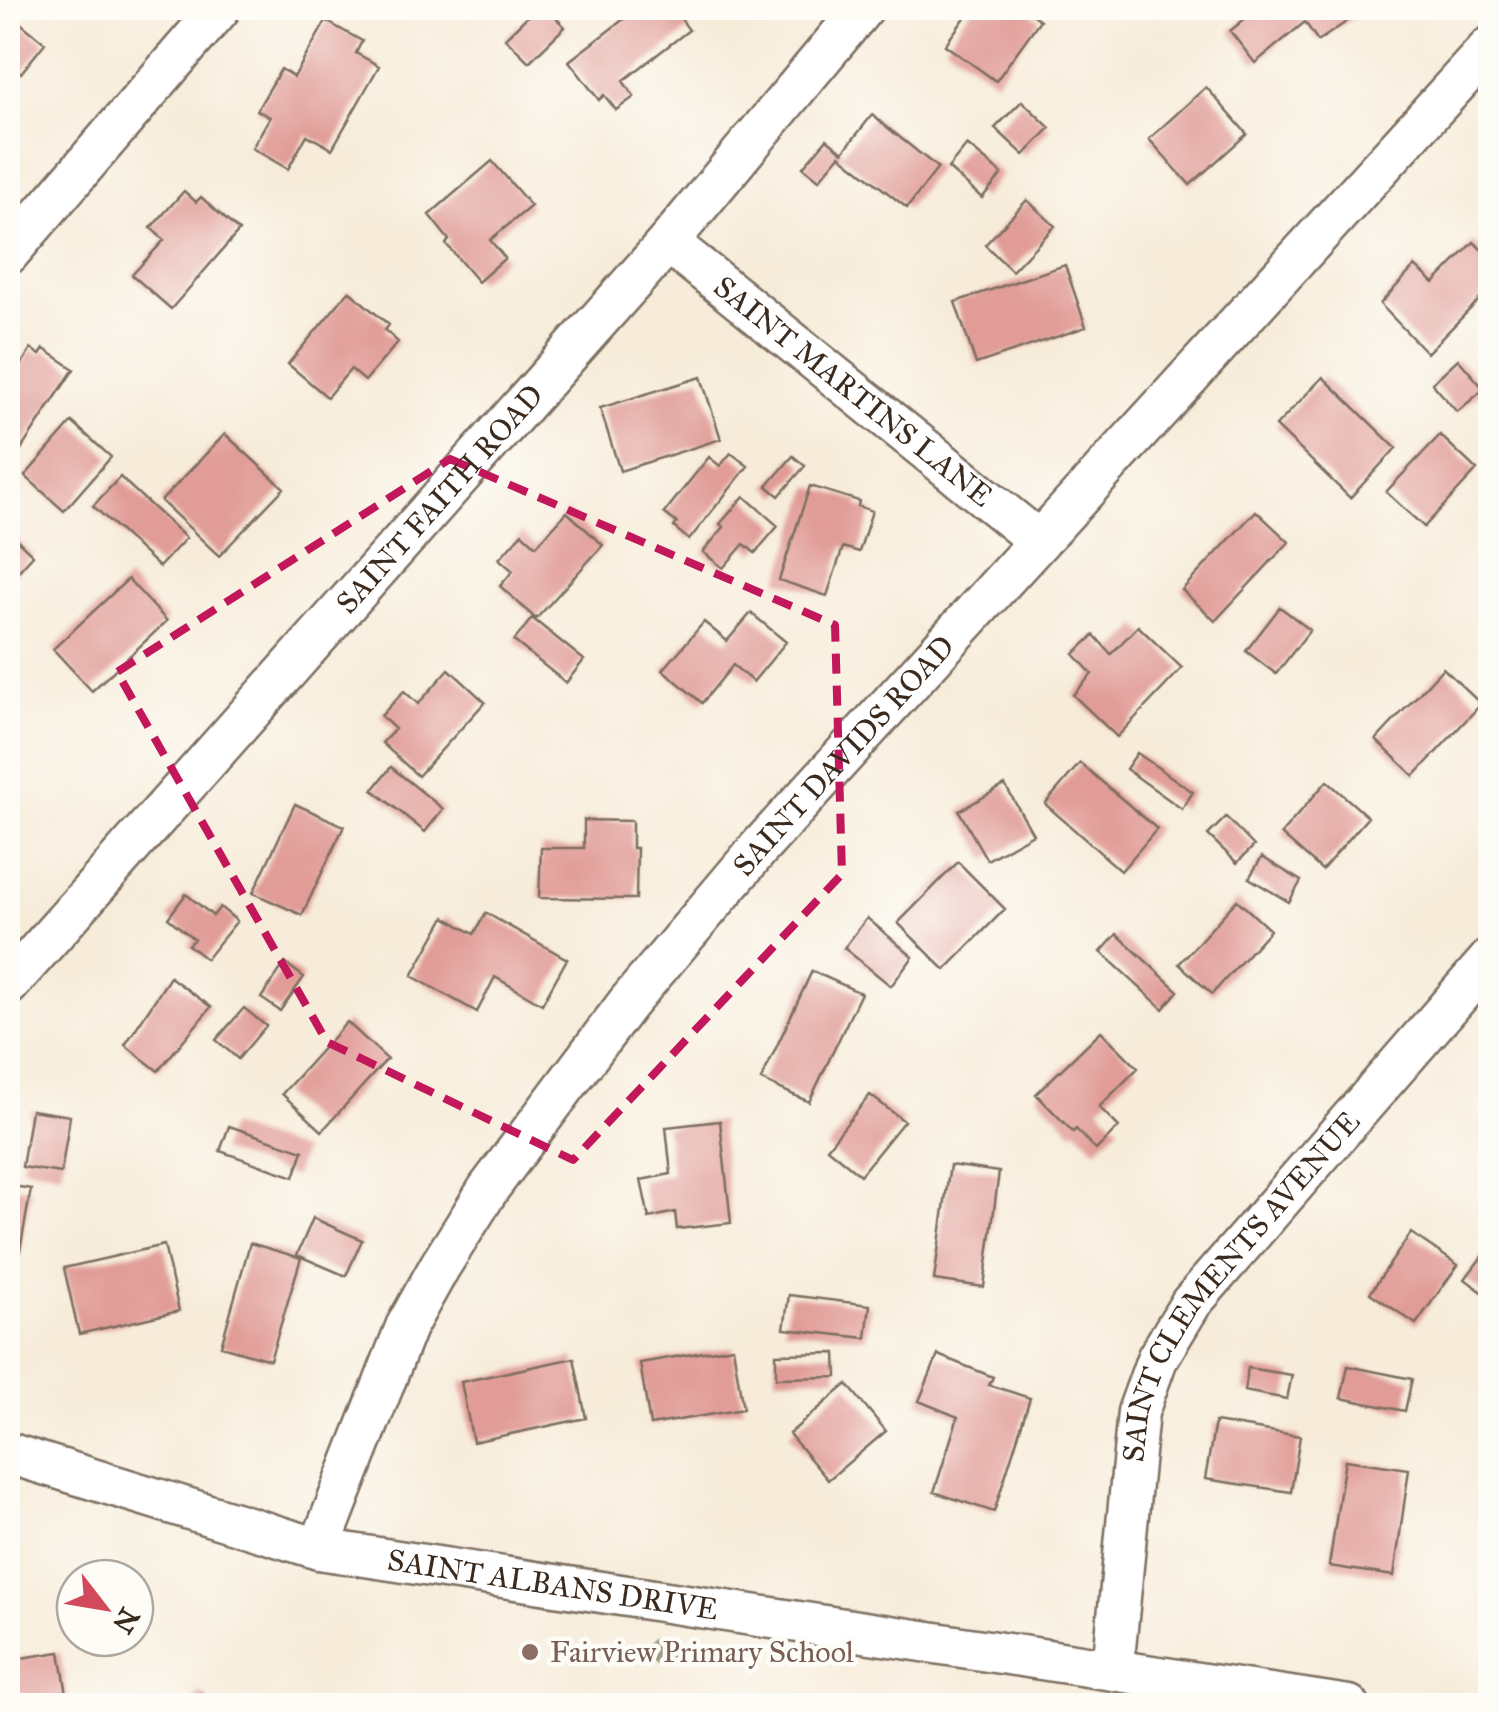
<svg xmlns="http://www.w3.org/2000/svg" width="1498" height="1713" font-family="'IM FELL Great Primer',serif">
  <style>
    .building { fill: #e19c97 }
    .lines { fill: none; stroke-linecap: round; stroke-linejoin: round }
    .minor-casing { stroke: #7d6e60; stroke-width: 45 }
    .minor { stroke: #fff; stroke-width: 40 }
    .tree { fill: #a29e84 }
    .marked { fill: none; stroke: #c2185b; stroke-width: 8; stroke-dasharray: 20 12; stroke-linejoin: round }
    .education-dot { fill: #8d6e63; stroke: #fdfcf7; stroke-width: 4 }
    .labels { text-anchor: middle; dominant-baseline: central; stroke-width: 9; stroke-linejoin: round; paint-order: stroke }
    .street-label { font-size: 30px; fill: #3b2a1e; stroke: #fdfcf7 }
    .education-label { font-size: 30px; fill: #785e54; stroke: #fdfcf7; text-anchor: start }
  </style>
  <rect width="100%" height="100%" fill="#fdfcf7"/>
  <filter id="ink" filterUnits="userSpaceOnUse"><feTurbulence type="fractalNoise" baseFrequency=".01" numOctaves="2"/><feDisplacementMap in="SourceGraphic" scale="20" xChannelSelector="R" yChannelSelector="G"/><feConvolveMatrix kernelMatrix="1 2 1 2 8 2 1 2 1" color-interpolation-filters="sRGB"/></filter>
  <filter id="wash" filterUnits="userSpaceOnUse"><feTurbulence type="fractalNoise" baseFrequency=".0048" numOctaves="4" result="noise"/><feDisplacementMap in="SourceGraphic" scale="40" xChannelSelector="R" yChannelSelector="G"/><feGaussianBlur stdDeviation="2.25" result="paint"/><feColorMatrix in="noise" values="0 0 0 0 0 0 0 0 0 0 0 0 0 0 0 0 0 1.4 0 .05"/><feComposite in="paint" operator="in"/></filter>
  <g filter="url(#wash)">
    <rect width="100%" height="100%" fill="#f7ecda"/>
    <g id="blocks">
      <!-- building -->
      <path class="building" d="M536 8H546L565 27 529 62 505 38Z
        M624 8H673L689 30 623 81 634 97 616 110 604 95 599 100 569 61 629 15Z
        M972 8H1024L1040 20 996 81 945 45Z
        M1258 8H1367L1318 41 1305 22 1255 63 1230 31Z
        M8 13 45 43 21 73 8 62Z
        M326 21 362 41 356 53 379 66 332 149 307 135 288 169 252 148 270 117 257 110 281 69 294 77Z
        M1206 87 1247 134 1190 185 1149 139Z
        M1022 101 1050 128 1024 155 995 128Z
        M872 115 938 168 907 208 840 155 819 180 803 167 827 139 843 152Z
        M967 145 1002 174 982 198 948 168Z
        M492 161 531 206 490 240 505 258 478 282 446 244 449 240 429 215Z
        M184 191 196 202 201 197 239 231 171 309 132 275 164 240 151 228Z
        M1027 200 1055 226 1012 271 985 245Z
        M1474 242 1490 258V289L1427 353 1380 304 1415 266 1434 283Z
        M1065 265 1086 327 976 364 955 302Z
        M349 291 389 325 385 330 398 342 365 381 351 369 327 397 288 364Z
        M31 349 40 355 44 349 74 369 10 466 8 464V385Z
        M1458 359 1484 389 1457 412 1432 383Z
        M701 377 721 439 620 471 600 408Z
        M1323 377 1396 448 1350 498 1276 426Z
        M72 422 111 457 64 511 25 476Z
        M225 434 284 488 219 556 161 501Z
        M1440 435 1477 470 1424 527 1386 492Z
        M731 453 748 466 689 540 674 527 677 523 664 513 709 457 720 466Z
        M793 456 805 466 779 496 767 486Z
        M120 477 186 538 159 567 93 506Z
        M810 486 859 501 858 506 872 511 859 552 843 547 827 596 779 580Z
        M744 496 778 526 755 553 744 544 723 568 703 552 724 527 720 524Z
        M1256 511 1289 542 1215 621 1182 590Z
        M567 512 603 545 536 619 500 586 513 571 499 559 522 533 536 546Z
        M8 531 33 555 8 583Z
        M128 579 167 621 92 691 53 649Z
        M1280 607 1310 630 1276 674 1246 651Z
        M751 613 786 642 753 682 733 665 702 703 663 670 704 622 727 641Z
        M532 618 584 660 566 683 514 641Z
        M1138 626 1182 668 1117 737 1073 695 1092 674 1074 654 1094 635 1111 654Z
        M1443 668 1481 704 1414 776 1376 740Z
        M449 669 485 702 418 776 382 743 395 729 381 716 404 691 418 704Z
        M1137 753 1193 792 1182 809 1126 769Z
        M1080 763 1157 829 1121 871 1045 804Z
        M391 767 443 809 425 832 373 790Z
        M1327 781 1368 817 1322 870 1281 834Z
        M1005 785 1033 834 987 860 959 811Z
        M295 804 344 826 302 915 253 893Z
        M1226 817 1254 846 1237 863 1208 835Z
        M584 820 632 821V848H637L636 899 539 898 541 848H584Z
        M1262 857 1301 881 1289 902 1249 878Z
        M958 862 1005 909 945 970 898 923Z
        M186 894 213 916 220 907 237 921 206 959 188 945 194 939 168 918Z
        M1237 900 1270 930 1212 994 1179 964Z
        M486 913 567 959 542 1004 495 977 477 1012 412 976 445 917 474 934Z
        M867 918 913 957 891 986 844 948Z
        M1117 934 1178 991 1163 1009 1101 952Z
        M285 963 304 977 280 1011 261 998Z
        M812 971 861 993 809 1102 761 1080Z
        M170 977 211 1007 158 1071 125 1045Z
        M244 1008 266 1026 238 1059 216 1040Z
        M347 1022 387 1059 322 1131 282 1094Z
        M1101 1031 1138 1068 1099 1107 1119 1127 1096 1150 1076 1129 1073 1132 1036 1094Z
        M870 1095 904 1121 860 1175 827 1148Z
        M31 1110 70 1116 61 1173 22 1167Z
        M720 1121 731 1223 677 1229 675 1212 649 1218 641 1180 671 1174 666 1127Z
        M229 1126 303 1151 294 1177 220 1151Z
        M950 1165 999 1172 984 1287 934 1280Z
        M8 1185 31 1189 9 1312H8Z
        M313 1218 362 1240 346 1276 297 1255Z
        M1411 1233 1458 1265 1416 1324 1370 1293Z
        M250 1243 301 1258 270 1360 221 1346Z
        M164 1245 179 1311 79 1334 64 1268Z
        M1490 1246V1298L1465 1279Z
        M789 1295 870 1305 866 1338 784 1329Z
        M733 1347 743 1409 650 1425 640 1363Z
        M836 1353 837 1377 776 1378V1354Z
        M938 1355 993 1377 989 1385 1030 1398 994 1512 934 1492 958 1417 919 1401Z
        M574 1358 586 1418 473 1442 461 1382Z
        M1348 1366 1412 1379 1405 1411 1341 1398Z
        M1248 1368 1292 1375 1287 1399 1244 1391Z
        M847 1384 886 1431 828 1480 789 1434Z
        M1215 1422 1300 1436 1291 1492 1205 1479Z
        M1345 1460 1409 1469 1394 1576 1329 1566Z
        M60 1652 69 1706H8V1660Z
        M201 1693 213 1706H188Z"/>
    </g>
  </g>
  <g filter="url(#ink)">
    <use href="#blocks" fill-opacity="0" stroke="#7d6e60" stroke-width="2.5"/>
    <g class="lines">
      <!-- minor casing -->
      <g class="minor-casing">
        <g id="minor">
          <path id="s1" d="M668 242 1039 541"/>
          <path d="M8 254 220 8"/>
          <path id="s2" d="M8 985 668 242 863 8"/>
          <path id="s3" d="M8 1453 319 1549 1349 1706"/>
          <path id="s4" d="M319 1549 406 1327 440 1266 489 1188 627 1004 759 848 1490 47"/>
          <path id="s5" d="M1113 1669 1138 1412 1157 1359 1191 1303 1490 959"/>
        </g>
      </g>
      <!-- minor -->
      <use href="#minor" class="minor"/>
    </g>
    <!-- trees -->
    <circle class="tree" cx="660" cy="1651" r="14"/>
  </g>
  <!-- marked area -->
  <path class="marked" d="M450 459 835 625 842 874 573 1160 327 1042 117 672Z"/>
  <!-- markers -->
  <circle class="education-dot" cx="530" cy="1652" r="10"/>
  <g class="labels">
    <!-- street labels -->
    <g class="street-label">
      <text stroke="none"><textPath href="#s1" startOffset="238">SAINT MARTINS LANE</textPath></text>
      <text stroke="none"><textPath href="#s2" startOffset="650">SAINT FAITH ROAD</textPath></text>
      <text stroke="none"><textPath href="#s4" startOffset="960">SAINT DAVIDS ROAD</textPath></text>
      <text stroke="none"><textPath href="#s5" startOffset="418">SAINT CLEMENTS AVENUE</textPath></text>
      <text stroke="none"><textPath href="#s3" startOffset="562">SAINT ALBANS DRIVE</textPath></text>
    </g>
    <!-- education labels -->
    <g class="education-label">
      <text x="550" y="1652">Fairview Primary School</text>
    </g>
  </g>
  <!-- margin -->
  <rect width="1498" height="1713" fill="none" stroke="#fdfcf7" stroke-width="40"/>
  <!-- north arrow -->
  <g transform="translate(105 1608) rotate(121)"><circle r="48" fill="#fdfcf7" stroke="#afa8a0" stroke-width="2.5"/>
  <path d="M0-8L18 38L0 25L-18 38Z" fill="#d1495b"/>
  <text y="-15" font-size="28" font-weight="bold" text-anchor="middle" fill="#3b2a1e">N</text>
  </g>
</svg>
